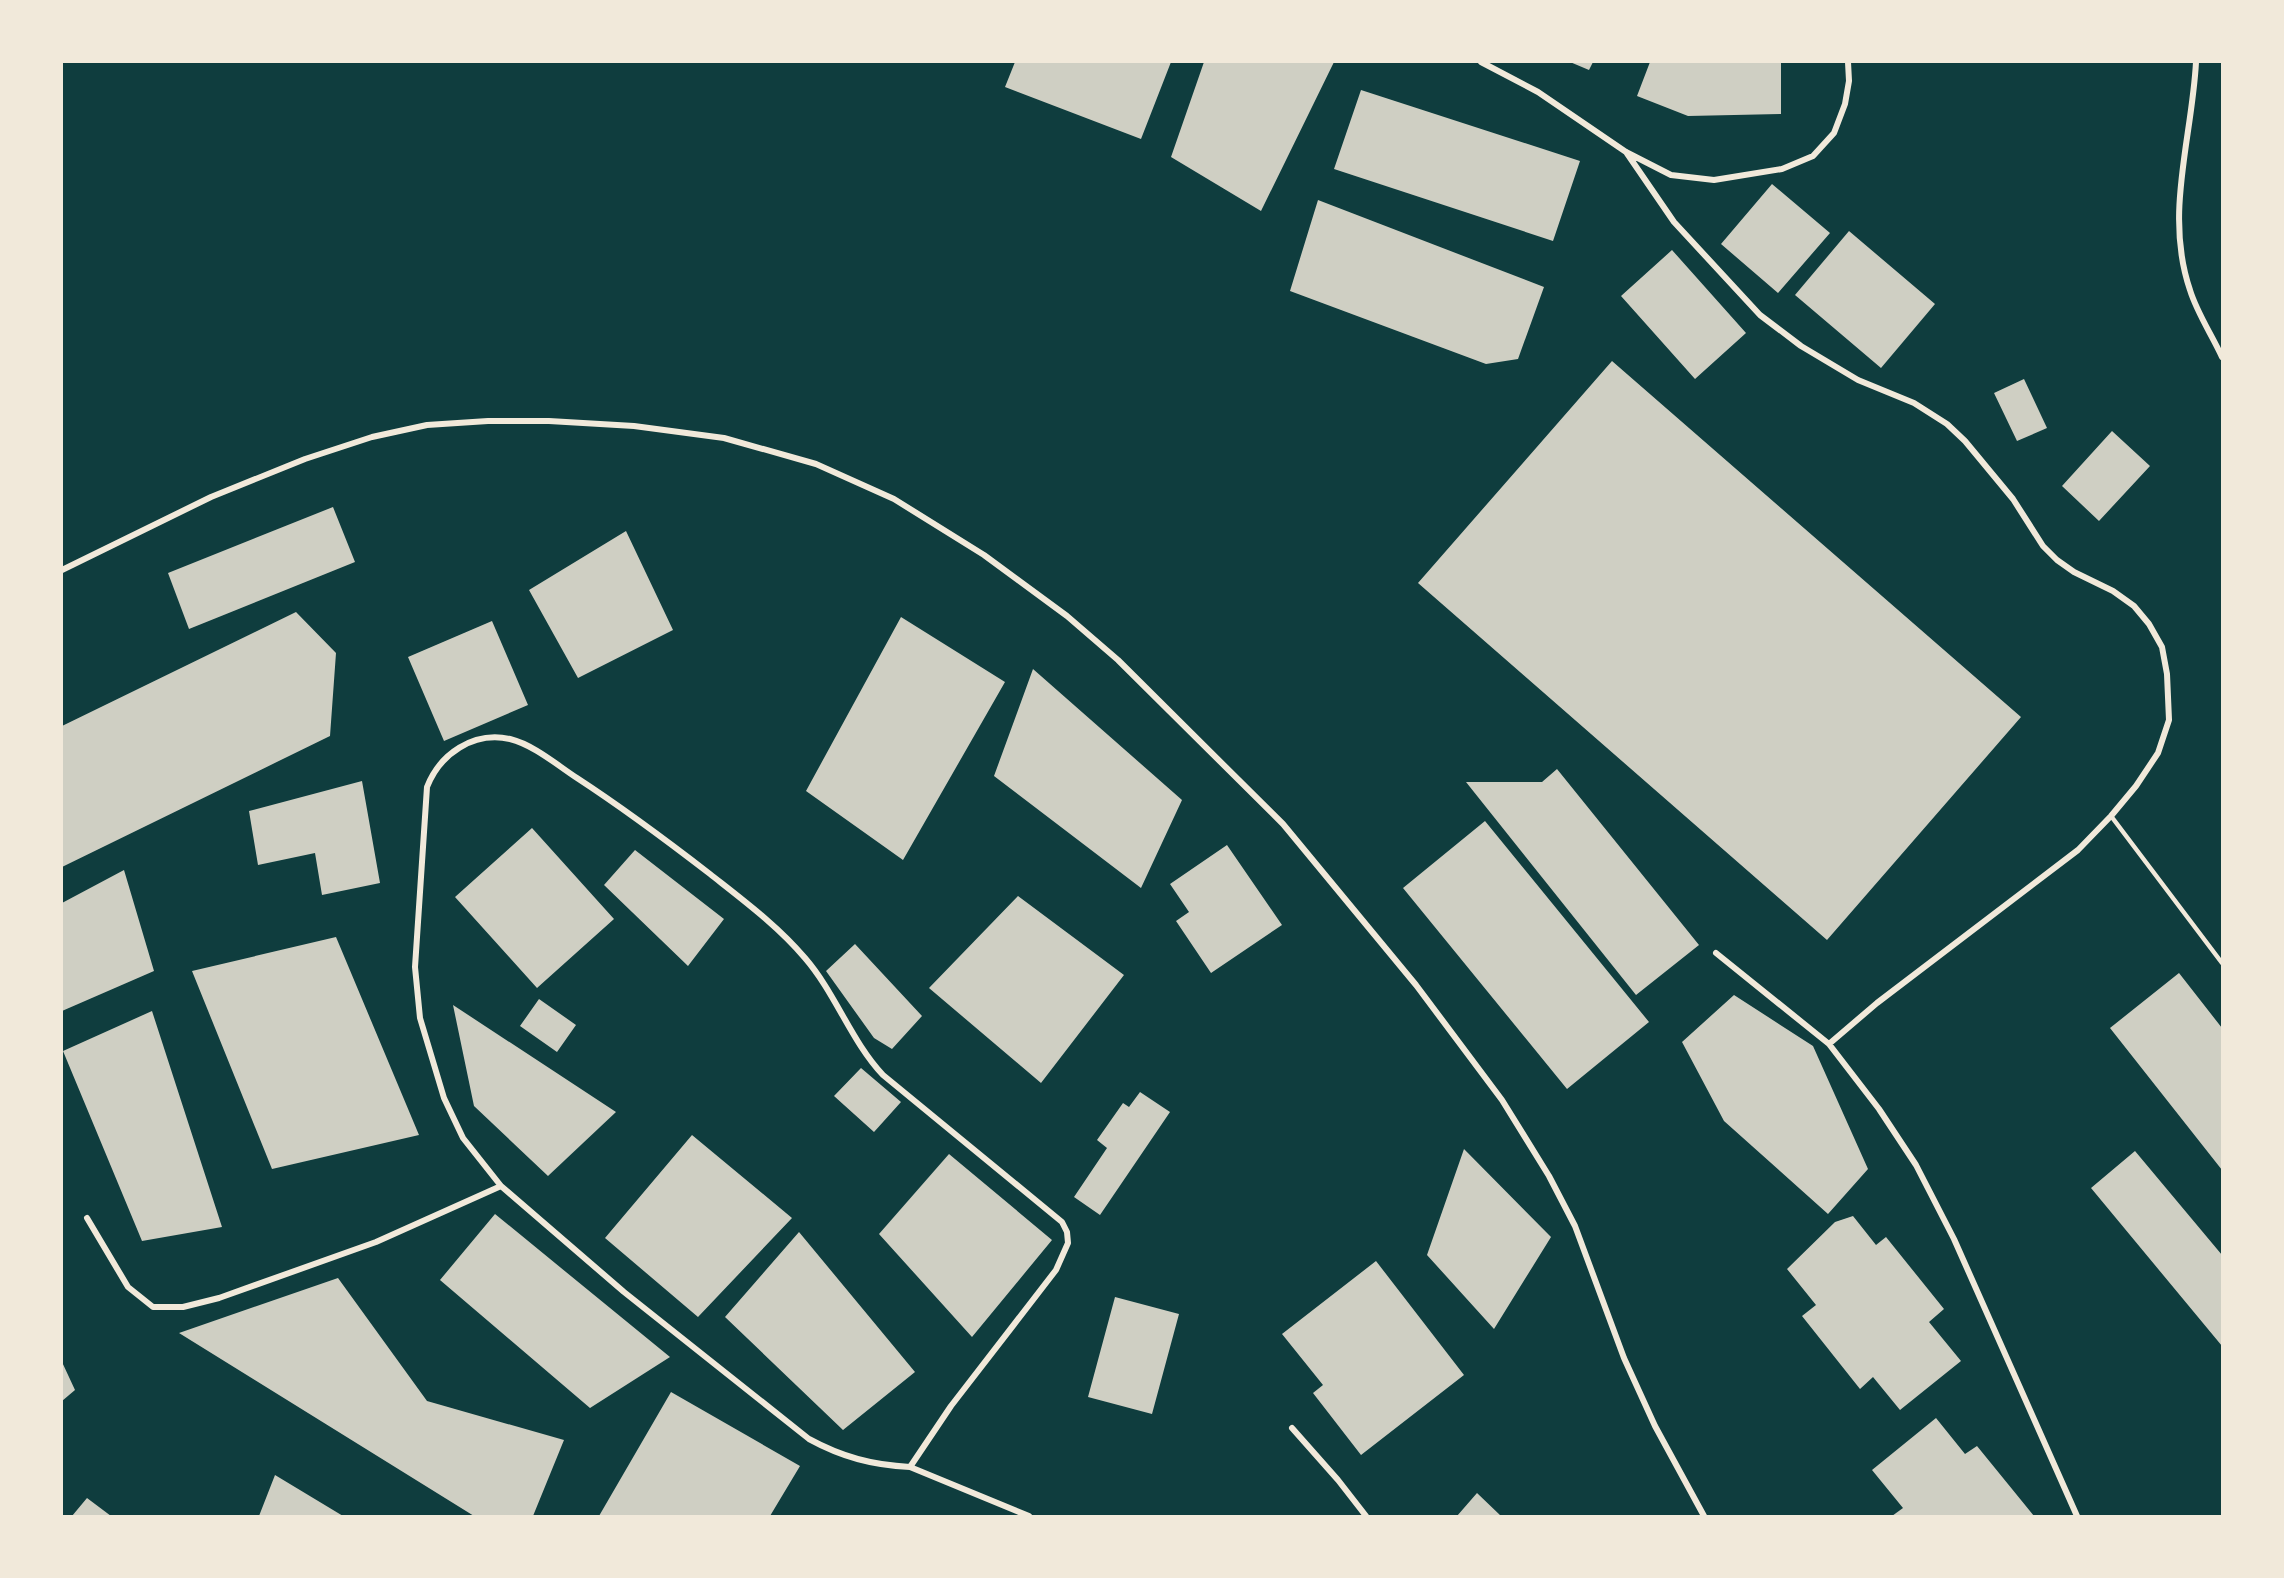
<svg xmlns="http://www.w3.org/2000/svg" width="2284" height="1578" font-family="Roboto,sans-serif">
  <style>
    .building { fill: #cfcfc3 }
    .lines { fill: none; stroke-linecap: round; stroke-linejoin: round }
    .service { stroke: #f1e9da; stroke-width: 4.5 }
    .minor { stroke: #f1e9da; stroke-width: 6 }
  </style>
  <rect width="100%" height="100%" fill="#0f3d3e"/>
  <!-- building -->
  <path class="building" d="M1015 62H1171L1141 139 1005 87Z
    M1204 62H1334L1261 211 1171 157Z
    M1570 62H1593L1589 70Z
    M1650 62H1781V114L1688 116 1637 96Z
    M1361 90 1580 161 1553 241 1334 169Z
    M1772 184 1830 233 1778 293 1721 244Z
    M1318 200 1544 287 1518 359 1486 364 1290 291Z
    M1849 231 1935 304 1881 368 1795 295Z
    M1672 250 1746 333 1695 379 1621 296Z
    M1612 361 2021 717 1827 940 1418 583Z
    M2024 379 2047 428 2017 441 1994 393Z
    M2112 431 2150 466 2099 521 2062 486Z
    M333 507 355 562 189 629 168 573Z
    M626 531 673 630 578 678 529 590Z
    M296 612 336 653 330 736 62 867V726Z
    M901 617 1005 682 903 860 806 791Z
    M492 621 528 705 444 741 408 657Z
    M1033 669 1182 800 1141 888 994 776Z
    M1557 769 1699 945 1636 995 1466 782H1542Z
    M362 781 380 883 322 895 315 853 258 865 249 811Z
    M1485 821 1649 1022 1567 1089 1403 888Z
    M532 828 614 919 537 988 455 897Z
    M1227 845 1282 925 1211 973 1176 921 1189 912 1170 884Z
    M635 850 724 919 688 966 604 885Z
    M124 870 154 971 62 1011V903Z
    M1018 896 1124 975 1041 1083 929 988Z
    M336 937 419 1135 272 1169 192 971Z
    M855 944 922 1016 892 1049 874 1038 826 971Z
    M2179 973 2222 1028V1170L2110 1028Z
    M1734 995 1813 1046 1868 1169 1828 1214 1724 1121 1682 1042Z
    M539 999 576 1025 557 1052 520 1026Z
    M453 1005 616 1112 548 1176 474 1106Z
    M152 1011 222 1227 142 1241 63 1051Z
    M861 1068 901 1102 874 1132 834 1096Z
    M1140 1092 1170 1112 1100 1215 1074 1197 1107 1148 1097 1140 1123 1103 1129 1107Z
    M692 1135 792 1218 698 1317 605 1238Z
    M1464 1149 1551 1237 1494 1329 1427 1255Z
    M2135 1151 2222 1255V1346L2091 1188Z
    M949 1154 1052 1240 972 1337 879 1234Z
    M495 1214 670 1357 590 1408 440 1280Z
    M1853 1216 1876 1245 1886 1237 1944 1309 1929 1322 1961 1361 1900 1410 1873 1377 1860 1389 1802 1316 1816 1305 1787 1269 1835 1222Z
    M799 1232 915 1372 843 1430 725 1317Z
    M1376 1261 1464 1375 1361 1455 1313 1393 1323 1385 1282 1334Z
    M338 1278 427 1401 564 1440 533 1516H474L179 1333Z
    M1115 1297 1179 1314 1152 1414 1088 1397Z
    M62 1362 75 1390 62 1401Z
    M671 1392 800 1466 770 1516H599Z
    M1936 1418 1965 1454 1977 1446 2034 1516H1892L1903 1508 1872 1470Z
    M275 1475 343 1516H259Z
    M1477 1493 1501 1516H1457Z
    M87 1498 111 1516H72Z"/>
  <g class="lines">
    <!-- service -->
    <path class="service" d="M2111 816 2222 963"/>
    <!-- minor -->
    <path class="minor" d="M1481 62 1538 92 1626 152 1671 175 1714 180 1782 169 1813 156 1834 133 1845 104 1849 81 1848 62
      M2196 62C2192 139 2164 214 2190 290 2197 313 2212 335 2222 357
      M1626 152 1674 222 1760 315 1801 346 1858 380 1914 403 1947 424 1965 441 2013 499 2043 546 2057 560 2074 572 2113 591 2134 606 2149 624 2162 647 2167 674 2169 720 2158 753 2136 786 2111 816 2078 850 1877 1003 1829 1044
      M62 570 211 497 305 459 372 437 427 425 488 421H549L634 426 724 438 816 464 894 499 984 555 1067 616 1118 660 1283 824 1416 985 1502 1100 1549 1176 1575 1226 1624 1358 1655 1426 1704 1516
      M1716 953 1829 1044 1879 1109 1916 1165 1954 1239 2077 1516
      M87 1218 128 1287 153 1307H183L219 1298 376 1242 501 1186
      M1292 1428 1338 1480 1366 1516
      M910 1467C872 1465 842 1457 809 1439L624 1292 501 1186 463 1138 444 1098 420 1018 415 967 427 787C440 754 473 731 510 739 534 745 557 765 577 778 623 808 666 840 710 874 743 900 778 926 805 958 836 994 851 1041 883 1075L1062 1222 1067 1232 1068 1243 1056 1270 951 1406 910 1467 1029 1516"/>
  </g>
  <!-- border -->
  <rect width="2284" height="1578" fill="none" stroke="#f1e9da" stroke-width="126"/>
</svg>
